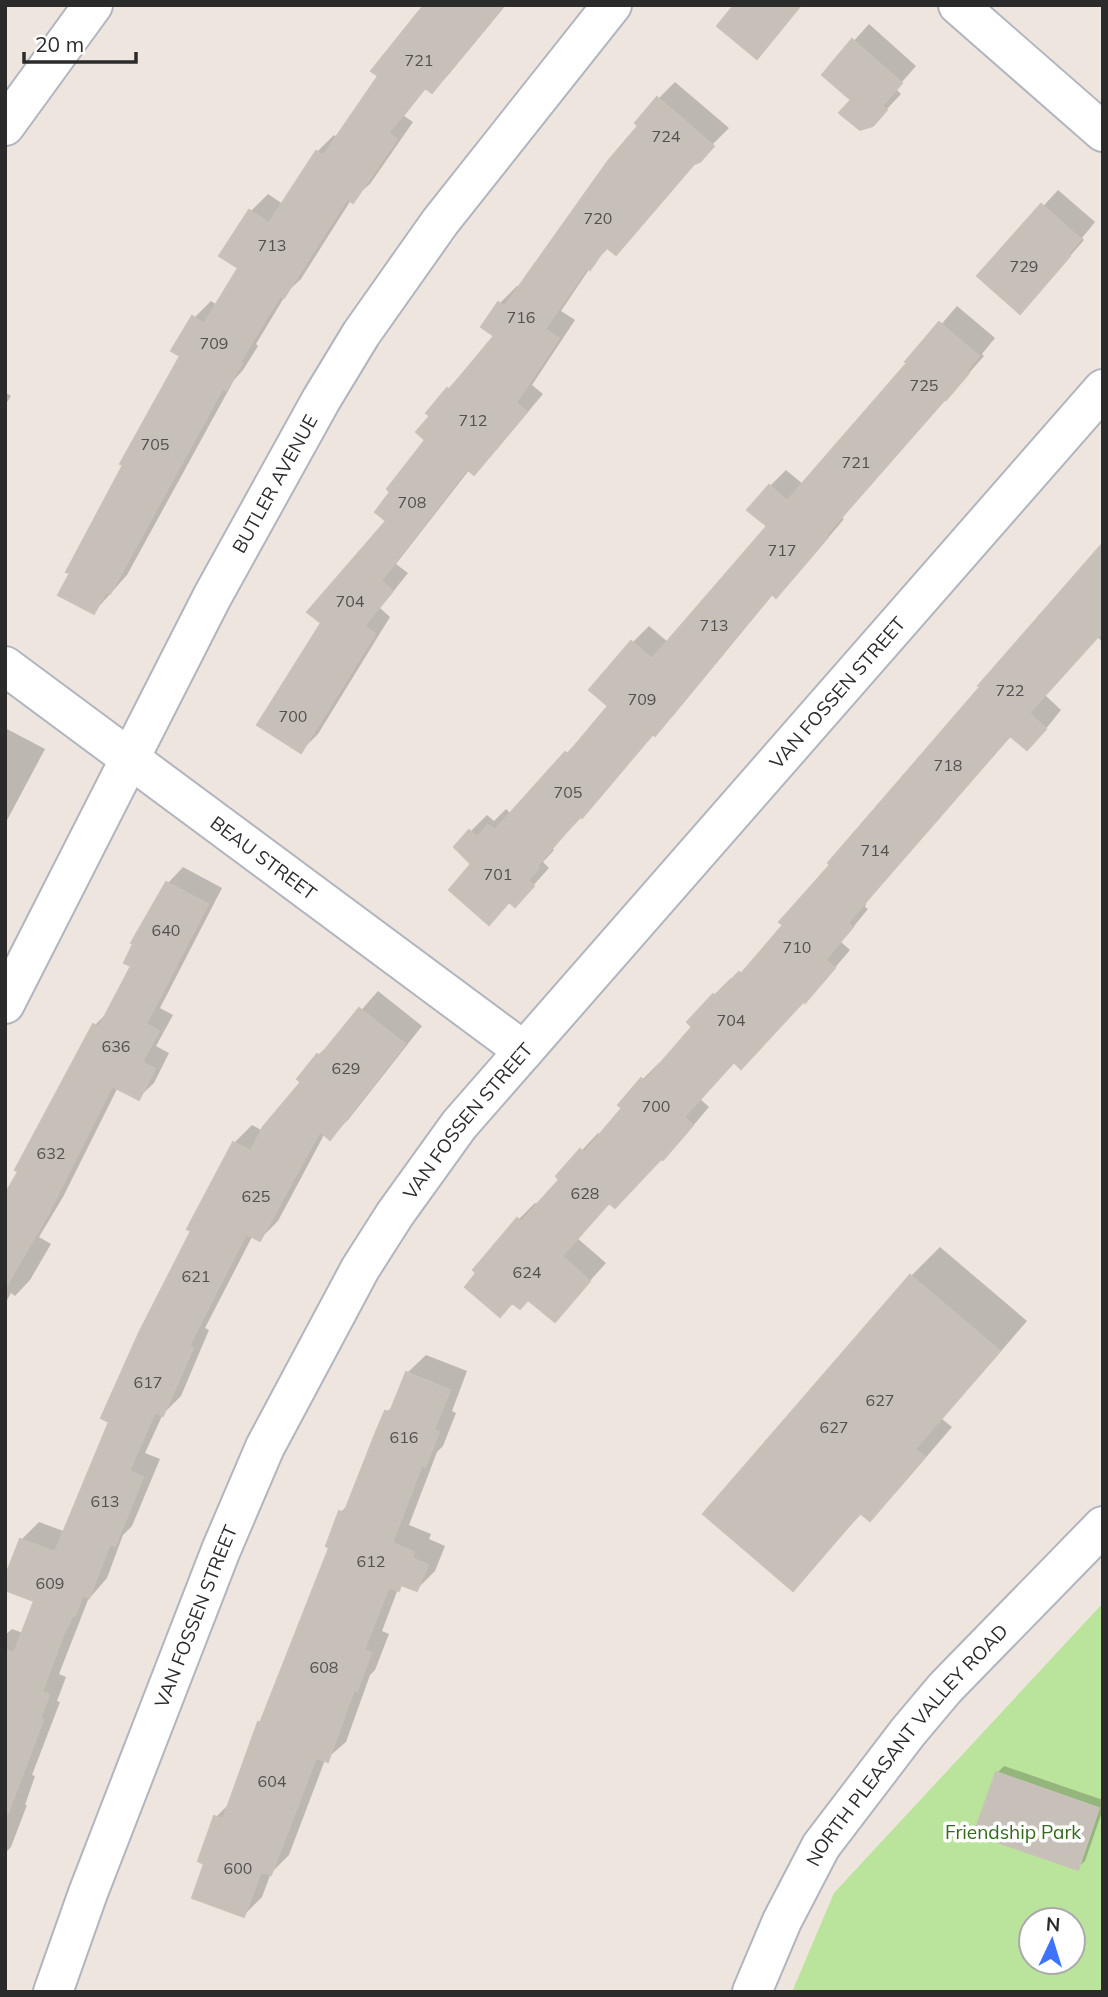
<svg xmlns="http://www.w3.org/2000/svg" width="1108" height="1997" font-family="Mulish,sans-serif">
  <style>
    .green { fill: #bae39b; fill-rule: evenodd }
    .shadow { fill: #0003 }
    .building { fill: #c6c0b9; stroke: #c8c1b7; stroke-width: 2 }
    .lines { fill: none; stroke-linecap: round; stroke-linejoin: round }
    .minor-casing { stroke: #b1b5bf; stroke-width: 42 }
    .minor { stroke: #fff; stroke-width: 38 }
    .labels { text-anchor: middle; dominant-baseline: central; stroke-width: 7; stroke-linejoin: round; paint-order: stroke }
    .number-label { font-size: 16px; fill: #52504e }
    .street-label { font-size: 19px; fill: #2b2b2b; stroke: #fff }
    .park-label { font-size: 19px; fill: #32691b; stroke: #fff }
  </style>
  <rect width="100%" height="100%" fill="#ede5de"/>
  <!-- green -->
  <path class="green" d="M1103 1603V1992H792L834 1893ZM1031 1920H1073V1962H1031Z"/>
  <!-- shadow -->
  <path class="shadow" d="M426 5H506L449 74 432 91 427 87 404 116 413 122 370 184 351 200 301 279 288 291 256 344 258 346 243 370 234 380 127 575 94 612 194 318 211 301 217 305 240 268 222 255 251 211 268 194 283 204 317 152 334 135 338 138Z
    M737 5H802L757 56Z
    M869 24 916 66 896 89 901 94 872 125 853 100 824 74Z
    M675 82 729 128 696 161 616 253 609 247 592 265 561 311 575 320 532 385 543 394 491 456 474 473 470 469 396 564 408 573 380 608 390 617 318 734 301 751 389 520 428 440 432 416 448 389 497 336 483 327 500 303 517 286 520 288 658 99Z
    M1058 190 1095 222 1082 238 1084 240 1035 296 979 276Z
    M957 306 995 338 982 354 984 356 842 518 844 519 793 579 776 595 774 593 672 717 654 733 599 799 552 848 554 850 543 862 549 868 531 888 473 864 470 832 487 815 494 821 506 809 511 814 610 706 632 643 649 626 669 643 769 526 770 486 786 470 804 485Z
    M5 392 11 396 5 405Z
    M1103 545V642L1097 637 1045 695 1061 710 1044 731 1011 734 867 901 865 907 868 909 841 942 850 950 822 983 735 1060 700 1099 709 1107 680 1141 663 1158 610 1202 577 1238 606 1263 555 1320 518 1220 535 1203 539 1205 562 1179 558 1176 598 1133 601 1135 624 1107 643 1079 660 1062 662 1064 695 1026 714 995 731 978 734 980 757 956Z
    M5 728 45 749 5 824Z
    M183 867 222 888 160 1008 173 1015 156 1046 169 1053 154 1083 138 1098 118 1087 63 1197 39 1237 51 1244 30 1280 15 1296 11 1293 5 1304V1197L95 1025 109 1011 133 966 135 944 133 942 168 883Z
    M378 991 422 1026 348 1120 330 1137 325 1133 278 1221 260 1239 253 1235 205 1328 209 1330 181 1396 163 1414 145 1453 160 1459 132 1526 123 1535 107 1578 88 1600 59 1674 66 1677 57 1701 60 1702 32 1775 35 1776 25 1805H27L11 1847 5 1853V1635L12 1629 23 1633 36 1600 5 1582 21 1540 39 1522 66 1532 193 1230 234 1143 252 1125 263 1131 303 1082 318 1055 337 1038Z
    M940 1247 1027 1321 942 1419 952 1427 898 1490 869 1519 862 1513 793 1588 706 1514 911 1276Z
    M426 1355 467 1371 452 1411 456 1413 443 1446 437 1452 409 1525 431 1534 429 1539 445 1546 435 1571 417 1589 403 1584 398 1589 382 1631 389 1634 375 1670 370 1675 346 1742 325 1760 289 1855 271 1873 262 1897 244 1915 206 1863 200 1860 216 1817 232 1801 259 1723 263 1720 331 1547 341 1512 349 1504 387 1412 395 1404 407 1373Z
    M1004 1766 1103 1800V1809L1085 1861 1077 1868 997 1773Z"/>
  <!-- building -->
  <path class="building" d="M424 5H504L432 93 425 88 388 133 397 139 353 203 347 199 284 298 280 296 240 362 242 363 226 390 223 388 110 594 106 592 94 614 58 595 70 573 66 572 123 465 120 464 180 356 171 351 192 316 204 324 238 268 219 256 249 210 269 223 316 151 323 156 378 76 371 71Z
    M734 5H801L757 59 717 26Z
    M852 39 902 83 882 106 887 110 873 126 860 130 839 113 851 100 822 75Z
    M657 97 714 146 700 162 694 164 616 255 606 247 590 270 587 268 545 329 559 338 516 403 527 412 474 475 467 469 381 581 393 591 364 626 375 634 301 753 257 725 321 623 307 612 386 521 375 512 390 492 387 489 425 440 416 432 430 416 426 413 447 388 449 390 494 336 481 327 498 302 505 306 608 161 638 126 635 123Z
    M1041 204 1081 239 1068 254 1070 256 1020 314 977 276Z
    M939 322 979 356 966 371 969 373 946 400 945 399 826 535 828 537 776 598 772 594 655 736 653 734 582 818 580 816 537 866 539 868 528 880 534 886 515 907 509 902 489 925 449 890 471 864 454 847 469 830 477 837 488 825 495 830 565 752 568 754 608 706 589 690 631 641 652 659 767 526 747 510 769 485 787 501 907 363 905 362Z
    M1103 543V631L1029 713 1046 729 1027 750 1010 736 850 920 849 924 853 927 825 960 835 968 805 1003 804 1001 741 1069 734 1062 684 1117 693 1125 663 1160 661 1159 615 1208 609 1203 562 1256 590 1281 555 1322 528 1300 520 1309 512 1303 500 1317 465 1287 476 1273 473 1270 517 1218 521 1222 559 1180 556 1176 580 1149 584 1153 622 1108 618 1105 641 1078 645 1081 692 1027 687 1022 713 994 716 996 739 972 741 974 783 925 779 922 830 865 828 863 980 687 978 686Z
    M166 882 208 904 146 1024 159 1031 142 1062 155 1069 139 1100 112 1086 48 1214 5 1288V1194L18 1172 15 1170 93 1024 99 1027 131 966 124 963 133 944 131 943Z
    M359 1008 405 1044 330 1140 320 1131 260 1241 246 1234 189 1346 193 1348 163 1416 155 1412 129 1471 143 1477 115 1546 110 1544 89 1598 83 1595 75 1616 73 1615 64 1633 42 1692 49 1695 40 1719 43 1720 8 1813 5 1812V1650L14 1653 34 1601 5 1590V1577L20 1539 55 1552 109 1422 101 1418 139 1333 191 1231 187 1229 233 1142 251 1151 263 1127 301 1082 297 1079 317 1054 320 1056Z
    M910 1275 1000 1351 915 1449 925 1457 870 1521 860 1513 793 1591 703 1514Z
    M406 1372 450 1390 434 1430 439 1432 425 1467 422 1465 392 1543 414 1552 412 1558 428 1565 417 1591 401 1585 399 1591 389 1587 364 1650 371 1653 357 1691 354 1690 328 1762 316 1758 271 1875 261 1872 244 1917 192 1898 204 1864 198 1861 214 1816 223 1819 258 1722 260 1723 329 1548 326 1546 339 1511 344 1513 376 1432 385 1411 390 1412Z
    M996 1772 1099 1808 1078 1870 974 1834Z"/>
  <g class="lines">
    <!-- minor casing -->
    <g class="minor-casing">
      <g id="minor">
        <path d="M958 5 1103 132"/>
        <path d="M5 126 93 5"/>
        <path id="s1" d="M5 666 524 1051"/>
        <path id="s2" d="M5 1004 212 597 321 400 361 334 440 222 612 5"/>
        <path id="s3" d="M53 1992 88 1893 221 1550 265 1447 360 1269 395 1214 459 1125 1103 389"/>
        <path id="s4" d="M752 1992 782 1921 821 1846 908 1732 945 1688 1103 1526"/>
      </g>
    </g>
    <!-- minor -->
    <use href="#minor" class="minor"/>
  </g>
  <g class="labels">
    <!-- number labels -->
    <g class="number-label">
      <text x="419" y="60">721</text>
      <text x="666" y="136">724</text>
      <text x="598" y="218">720</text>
      <text x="272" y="245">713</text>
      <text x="1024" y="266">729</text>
      <text x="521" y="317">716</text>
      <text x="214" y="343">709</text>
      <text x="924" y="385">725</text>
      <text x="473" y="420">712</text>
      <text x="155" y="444">705</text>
      <text x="856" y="462">721</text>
      <text x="412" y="502">708</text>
      <text x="782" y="550">717</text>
      <text x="350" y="601">704</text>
      <text x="714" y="625">713</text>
      <text x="1010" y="690">722</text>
      <text x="642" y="699">709</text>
      <text x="293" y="716">700</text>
      <text x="948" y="765">718</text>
      <text x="568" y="792">705</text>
      <text x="875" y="850">714</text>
      <text x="498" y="874">701</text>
      <text x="166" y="930">640</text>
      <text x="797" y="947">710</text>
      <text x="731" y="1020">704</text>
      <text x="116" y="1046">636</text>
      <text x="346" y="1068">629</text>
      <text x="656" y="1106">700</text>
      <text x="51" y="1153">632</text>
      <text x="585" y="1193">628</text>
      <text x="256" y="1196">625</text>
      <text x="527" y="1272">624</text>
      <text x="196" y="1276">621</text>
      <text x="148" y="1382">617</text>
      <text x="880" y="1400">627</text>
      <text x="834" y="1427">627</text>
      <text x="404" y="1437">616</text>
      <text x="105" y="1501">613</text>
      <text x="371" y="1561">612</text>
      <text x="50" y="1583">609</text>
      <text x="324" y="1667">608</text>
      <text x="272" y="1781">604</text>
      <text x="238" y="1868">600</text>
    </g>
    <!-- street labels -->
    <g class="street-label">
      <text stroke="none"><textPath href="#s2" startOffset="586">BUTLER AVENUE</textPath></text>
      <text stroke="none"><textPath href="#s3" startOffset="1536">VAN FOSSEN STREET</textPath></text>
      <text stroke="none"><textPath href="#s1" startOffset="322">BEAU STREET</textPath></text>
      <text stroke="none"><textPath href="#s3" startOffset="970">VAN FOSSEN STREET</textPath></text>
      <text stroke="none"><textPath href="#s3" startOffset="402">VAN FOSSEN STREET</textPath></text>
      <text stroke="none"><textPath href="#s4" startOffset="294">NORTH PLEASANT VALLEY ROAD</textPath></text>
    </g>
    <!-- park labels -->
    <g class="park-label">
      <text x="1013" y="1832">Friendship Park</text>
    </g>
  </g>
  <!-- border -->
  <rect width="1108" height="1997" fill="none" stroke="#2b2b2b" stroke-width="14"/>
  <!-- north arrow -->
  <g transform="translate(1052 1941) rotate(4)"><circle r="33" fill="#ffffff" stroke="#aaaaaa" stroke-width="2"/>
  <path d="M0-5L12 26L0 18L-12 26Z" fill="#3f73f9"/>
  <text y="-10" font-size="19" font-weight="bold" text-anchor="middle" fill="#2b2b2b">N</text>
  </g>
  <!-- scale -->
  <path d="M24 52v10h112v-10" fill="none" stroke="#2b2b2b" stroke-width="3.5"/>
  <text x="35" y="52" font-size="21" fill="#2b2b2b" stroke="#ffffff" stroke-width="5" paint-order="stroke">20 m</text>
</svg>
